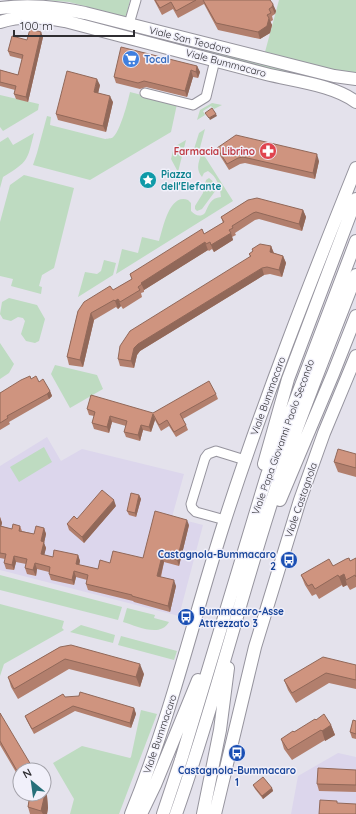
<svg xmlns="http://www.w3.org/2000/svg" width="356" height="814" font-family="Quicksand,sans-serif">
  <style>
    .education { fill: #dcd6ec }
    .green { fill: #bedbc1 }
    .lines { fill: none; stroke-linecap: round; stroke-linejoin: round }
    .minor-casing { stroke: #96949e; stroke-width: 11 }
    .major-casing { stroke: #96949e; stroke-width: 14 }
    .minor { stroke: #fff; stroke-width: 9 }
    .major { stroke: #fff; stroke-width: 12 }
    .wall { fill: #b27f6d }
    .shaded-wall { fill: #916859 }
    .building { fill: #cf947f; stroke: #916859 }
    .labels { text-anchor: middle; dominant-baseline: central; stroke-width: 3; stroke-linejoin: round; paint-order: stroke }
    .street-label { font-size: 10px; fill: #2f2e32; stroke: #f1f0fa }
    .shop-label { font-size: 10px; font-weight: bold; fill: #366cbe; stroke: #f1f0fa; text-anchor: start }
    .health-label { font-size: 10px; font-weight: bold; fill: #be3a42; stroke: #f1f0fa; text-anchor: end }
    .culture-label { font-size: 10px; font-weight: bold; fill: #0d838f; stroke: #f1f0fa; text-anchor: start }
    .transit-label { font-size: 10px; font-weight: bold; fill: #164399; stroke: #f1f0fa; text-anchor: end }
  </style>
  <rect width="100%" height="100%" fill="#e4e2ec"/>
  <!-- education -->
  <path class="education" d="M47 437 61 461 82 449 184 474 172 517 203 525 179 616 0 570V466Z
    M338 753 356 757V814H291L298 776Z"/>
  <!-- green -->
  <path class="green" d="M0 0H130L126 17 69 2 44 0Z
    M279 0H356V72L346 73 265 52Z
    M49 10 329 80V81L325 83 65 17 4 16 3 13Z
    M130 92 177 104 171 132 90 180 33 165 37 153 47 116 51 117 50 125 105 139C106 139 111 138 112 138 120 133 128 101 130 92Z
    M0 95 39 104 38 110 3 131 0 127Z
    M212 103 222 105 214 109 211 106 203 111 205 115 197 120 200 110Z
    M205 129 198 155 194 149 199 133Z
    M34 133C27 161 29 161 3 177L0 188V142L8 137 13 145Z
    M186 140 178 172 171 159 174 147Z
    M202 152 233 201 116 274 122 249 138 253 142 237 159 241C163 229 169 193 188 200L191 203V211C195 215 200 218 205 213 209 205 210 198 221 197 220 186 217 177 208 171L204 173 202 177C195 169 199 161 202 152Z
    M24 175 74 188 54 268 42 275 39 286 42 287 41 294 11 286 13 279 0 276V222L10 185Z
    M209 178 215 183 216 190 202 209 197 211 195 209V206L203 193 206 180Z
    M104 260 116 263 113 275 78 297 85 272 97 274 101 271Z
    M9 298 37 305 45 319 39 341 35 343 26 341 21 334 25 321 23 318 18 317 11 321 3 319 0 314 2 302Z
    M0 343 14 364 9 373 0 379Z
    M55 365 97 375 103 389 70 408 51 374Z
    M44 447 52 462 19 482 10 467Z
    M0 575 122 607 118 620 0 590Z
    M0 604 64 621 62 628 64 630 4 664 0 676Z
    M127 608 155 615 154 618 169 622C160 638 137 626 123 622Z
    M81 625 115 635 113 643 70 632Z
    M121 636 177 651 174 660 118 645Z
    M141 710 157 714 119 814H70L74 799 53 763 82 746 130 758 131 757Z"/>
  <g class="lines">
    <!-- minor casing -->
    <g class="minor-casing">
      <path id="minor" d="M129 24 136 0
        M145 93 193 105 206 97 215 60
        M225 520 196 512 192 508 191 504 205 458 208 454 216 451 245 460"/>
    </g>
    <!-- major casing -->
    <g class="major-casing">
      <path id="major" d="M0 8C30 4 56 7 85 13L334 76 356 79
        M0 22C21 15 44 17 65 21 132 39 199 56 266 74 294 81 334 85 356 102
        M264 464 288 379 356 199
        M280 500 333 374 356 316
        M131 814C170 719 193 620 224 523 263 402 309 285 356 168
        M141 814 155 785 198 680
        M163 814 181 760 267 475 356 241
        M176 814C215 704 242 590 279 479 302 410 330 343 356 275
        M203 814 220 730 228 668
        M215 814 255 647 300 500 324 433 356 356"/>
    </g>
    <!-- minor -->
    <use href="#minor" class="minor"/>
    <!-- major -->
    <use href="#major" class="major"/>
  </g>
  <!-- wall -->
  <path class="wall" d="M154 0H270L276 11 275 14 272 16 273 20 270 22 272 25 270 33 260 39 218 30 204 4 178 18 173 9 162 15Z
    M43 37 28 102 16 99 14 94 15 90 0 86V70L18 75 22 59 10 56 8 51 27 40Z
    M197 66 200 72 198 78 193 77 187 97 146 87 140 89 116 83 114 77Z
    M100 85 98 93 113 102 106 132 58 120 56 114Z
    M217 148 319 161 315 179 245 163 240 164 229 170 219 154Z
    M248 200 303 210 306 217 302 231 259 219 255 220 235 233 236 235 232 237 233 240 214 252 212 249 209 251 208 250 144 290V292L141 293 142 297 123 309 121 306 118 309 116 307 94 320 83 367 69 365 67 357 78 311 132 279 130 274 204 234 223 223 221 217Z
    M271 246 274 253 283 256 286 263 282 277 270 274 264 275 140 351 137 355 134 368 120 366 118 359 250 257 249 254 253 251 252 249Z
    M31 379 39 382 50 391 52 396 49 399 9 422 10 424 0 430V393Z
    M216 394 218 399 183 419 186 425 188 430 176 437 169 426 161 431 155 420 151 432 143 430 140 441 126 437 124 432 126 426 112 422 109 433 94 429 92 423 94 416 89 415 87 409 153 413Z
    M356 454V477L338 472 334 462Z
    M139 495 141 499 136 517 129 515 127 511Z
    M116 506 84 543 69 530 67 524Z
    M0 517 2 523 1 526 12 529 20 526 22 531 34 534 44 528 46 534 44 543 46 548 44 555 53 557 78 555 80 561 79 565 98 569 110 563 143 558 189 525 179 566 164 562 161 577 176 586 170 612 134 602 133 601 88 590 86 584 87 580 76 577 74 585 51 580 49 574V572L37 569 36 576 27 574 25 568 26 564 16 562 14 570 6 569 4 563 5 559 0 558Z
    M356 558V587L350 590 347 585 343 587 342 585 319 599 316 594 312 596 305 585 301 575 350 561Z
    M60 647 144 674 140 687 69 669 18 699 11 687 8 677Z
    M356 665V689L329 683 296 703 288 690 284 680Z
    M65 697 134 708 136 714 131 728 75 711 34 734 27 721 25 716Z
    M0 713 20 770V779L0 745Z
    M316 720 331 725 335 735 325 741V740L292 760 284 749 281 739Z
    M356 721V739L352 738 350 732Z
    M356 770V792L319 791 317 784Z
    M253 785 272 788 273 791 263 799 255 789Z
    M44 788 47 796 48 808 47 814H30L28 807 30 796 28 794H44Z"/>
  <!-- shaded-wall -->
  <path class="shaded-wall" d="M273 4 276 11 275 14 272 7Z
    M269 18 272 25 270 33 260 39 258 32Z
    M41 32 43 37 28 102 26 97Z
    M197 66 200 72 198 78 196 72Z
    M191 70 193 77 187 97 185 91Z
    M97 79 100 85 97 98 94 92Z
    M110 96 113 102 106 132 103 126Z
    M216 114 217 116 210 120 209 118Z
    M317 154 319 161 315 179 313 173Z
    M303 210 306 217 302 231 299 224Z
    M231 233 233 240 214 252 211 245Z
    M205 242 208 250 144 290 141 283Z
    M271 246 274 254 270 252Z
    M283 256 286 263 282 277 279 270Z
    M262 268 264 275 140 351 137 355 134 368 131 361 134 348 138 344Z
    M118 299 121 306 118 309 115 301Z
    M91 313 94 320 83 367 80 360Z
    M50 391 52 396 49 399 47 394Z
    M153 414 155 420 151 432 149 427Z
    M110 416 112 422 109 433 107 427Z
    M141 425 143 430 140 441 138 435Z
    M139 495 141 499 136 517 135 513Z
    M114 500 116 506 84 543 82 537Z
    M0 517 2 523 0 531Z
    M187 520 189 525 179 566 177 560Z
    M44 528 46 534 44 543 46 548 43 560 41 554V541Z
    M78 555 80 561 78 570 76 564Z
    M14 556 16 562 14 570 12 565Z
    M162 556 164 562 159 582 157 576Z
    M35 563 37 569 36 576 33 570Z
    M74 571 76 577 74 585 72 580Z
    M344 574 347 585 343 587 339 577Z
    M174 580 176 586 170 612 168 606Z
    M140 664 144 674 140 687 136 677Z
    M134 708 136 714 131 728 130 723Z
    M331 725 335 735 325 741 322 731Z
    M44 788 47 796 48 808 47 814H43L41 811 44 794Z
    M272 788 273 791 263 799 262 796Z"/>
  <!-- building -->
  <path class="building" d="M155 0H196L176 11 171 2 160 8Z
    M203 0H270L273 4 272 7 269 9 271 13 267 15 269 18 267 26 258 32 216 23Z
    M30 29 41 32 26 97 14 94 16 86 0 82V70L18 75 23 55 8 51 12 36 27 40Z
    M121 47 197 66 196 72 191 70 185 91 144 81 138 83 114 77Z
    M67 71 97 79 94 92 110 96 103 126 56 114Z
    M212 108 216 114 209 118 205 113Z
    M236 135 317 154 313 173 243 157 238 158 227 164 217 148Z
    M257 198 303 210 299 224 256 212 253 213 232 226 233 228 229 230 231 233 211 245 210 242 206 244 205 242 141 283 142 284 138 287 140 290 120 302 118 299 115 301 114 300 91 313 80 360 67 357 78 311 84 302 110 286 113 290 132 279 130 274 202 229 204 234 224 222 221 217 248 200Z
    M260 244 271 246 270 252 283 256 279 270 267 267 262 268 138 344 134 348 131 361 118 359 120 346 130 331 251 256 249 254 253 251 252 249Z
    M30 376 31 379 36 376 39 382 43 379 50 391 47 394 7 416 8 418 0 423V393L21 380Z
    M209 381 216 394 180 414 186 425 174 432 167 420 159 425 153 414 149 427 141 425 138 435 124 432 127 421 110 416 107 427 92 423 95 412 87 409 91 395 153 413Z
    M338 449 356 454V468L334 462Z
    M102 490 114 500 82 537 67 524 74 516 77 519Z
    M131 493 139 495 135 513 127 511Z
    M155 511 187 520 177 560 162 556 157 576 174 580 168 606 132 596V595L86 584 88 575 74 571 72 580 49 574 50 567 35 563 33 570 25 568 27 559 14 556 12 565 4 563 6 554 0 553V526L12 529 13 524 20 526 19 531 34 534 36 526 44 528 41 541 44 542 41 554 53 557 54 550 78 555 76 564 98 569 100 560 110 563 113 551 143 558Z
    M349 558 350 561 356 558V577L355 575 346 580 344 574 339 577 338 575 315 589 312 584 308 586 301 575 329 559 333 566 346 559Z
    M71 645 140 664 136 677 65 659 14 689 8 677 60 647Z
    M323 657 356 665V680L326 673 292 693 284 680Z
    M80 692 134 708 130 723 73 706 32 729 25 716 63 694 65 697 79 696Z
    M0 713 34 770H20V776L0 741Z
    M324 714 331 725 322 731 321 730 288 750 281 739 293 731 294 732 315 719 316 720Z
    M353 720 356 721V734L350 732Z
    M318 768 356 770V785L317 784Z
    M263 777 272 788 262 796 253 785Z
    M30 794H44V798L41 811 28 807Z
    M320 800 337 801V803L356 804V814H319Z"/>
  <!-- icons -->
  <defs>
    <g id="supermarket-disc" transform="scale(0.9)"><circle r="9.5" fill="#3f7fe0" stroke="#f1f0fa"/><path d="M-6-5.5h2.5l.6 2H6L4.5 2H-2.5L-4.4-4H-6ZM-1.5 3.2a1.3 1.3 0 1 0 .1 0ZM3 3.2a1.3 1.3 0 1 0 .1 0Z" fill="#fff"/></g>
    <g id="pharmacy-disc" transform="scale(0.9)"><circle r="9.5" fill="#e0444e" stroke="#f1f0fa"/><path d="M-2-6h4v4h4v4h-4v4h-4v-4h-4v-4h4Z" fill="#fff"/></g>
    <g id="sight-disc" transform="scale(0.9)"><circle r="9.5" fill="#0f9aa8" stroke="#f1f0fa"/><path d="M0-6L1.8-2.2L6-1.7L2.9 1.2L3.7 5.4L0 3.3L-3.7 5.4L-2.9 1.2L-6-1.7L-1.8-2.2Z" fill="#fff"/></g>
    <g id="bus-disc" transform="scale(0.9)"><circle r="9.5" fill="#1a4fb4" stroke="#f1f0fa"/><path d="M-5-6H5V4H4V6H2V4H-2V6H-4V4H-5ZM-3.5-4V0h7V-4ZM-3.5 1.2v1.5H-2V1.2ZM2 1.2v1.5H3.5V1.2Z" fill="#fff"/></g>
  </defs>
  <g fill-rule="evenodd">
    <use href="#supermarket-disc" x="131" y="59"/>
    <use href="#pharmacy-disc" x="268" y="151"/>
    <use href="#sight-disc" x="148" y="180"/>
    <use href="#bus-disc" x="289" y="560"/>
    <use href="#bus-disc" x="186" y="617"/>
    <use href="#bus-disc" x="237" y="753"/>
  </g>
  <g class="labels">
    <!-- street labels -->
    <g class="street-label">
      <text transform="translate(190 40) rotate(14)">Viale San Teodoro</text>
      <text transform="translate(226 63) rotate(15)">Viale Bummacaro</text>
      <text transform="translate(268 396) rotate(-70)">Viale Bummacaro</text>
      <text transform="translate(283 437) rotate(-70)">Viale Papa Giovanni Paolo Secondo</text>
      <text transform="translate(301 500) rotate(-71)">Viale Castagnola</text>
      <text transform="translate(160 734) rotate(-71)">Viale Bummacaro</text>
    </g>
    <!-- shop labels -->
    <g class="shop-label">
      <text x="144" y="59">Tocal</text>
    </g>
    <!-- health labels -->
    <g class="health-label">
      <text x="255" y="151">Farmacia Librino</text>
    </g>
    <!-- culture labels -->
    <g class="culture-label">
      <text x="161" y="174">Piazza<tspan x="161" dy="12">dell'Elefante</tspan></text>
    </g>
    <!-- transit labels -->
    <g class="transit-label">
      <text x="276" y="554">Castagnola-Bummacaro<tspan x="276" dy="12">2</tspan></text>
      <text x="199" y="611" text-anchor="start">Bummacaro-Asse<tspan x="199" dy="12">Attrezzato 3</tspan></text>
      <text x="237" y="770" text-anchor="middle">Castagnola-Bummacaro<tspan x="237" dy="12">1</tspan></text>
    </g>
  </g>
  <!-- north arrow -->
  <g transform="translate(32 782) rotate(331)"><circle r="19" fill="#f1f0fa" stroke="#a3a2aa"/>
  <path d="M0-3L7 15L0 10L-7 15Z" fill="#266f79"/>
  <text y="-6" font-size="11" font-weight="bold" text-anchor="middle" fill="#2f2e32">N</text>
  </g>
  <!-- scale -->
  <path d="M14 30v6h120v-6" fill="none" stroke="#2f2e32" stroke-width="2"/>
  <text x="20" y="30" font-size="12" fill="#2f2e32" stroke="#f1f0fa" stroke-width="3" paint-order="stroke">100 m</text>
</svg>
